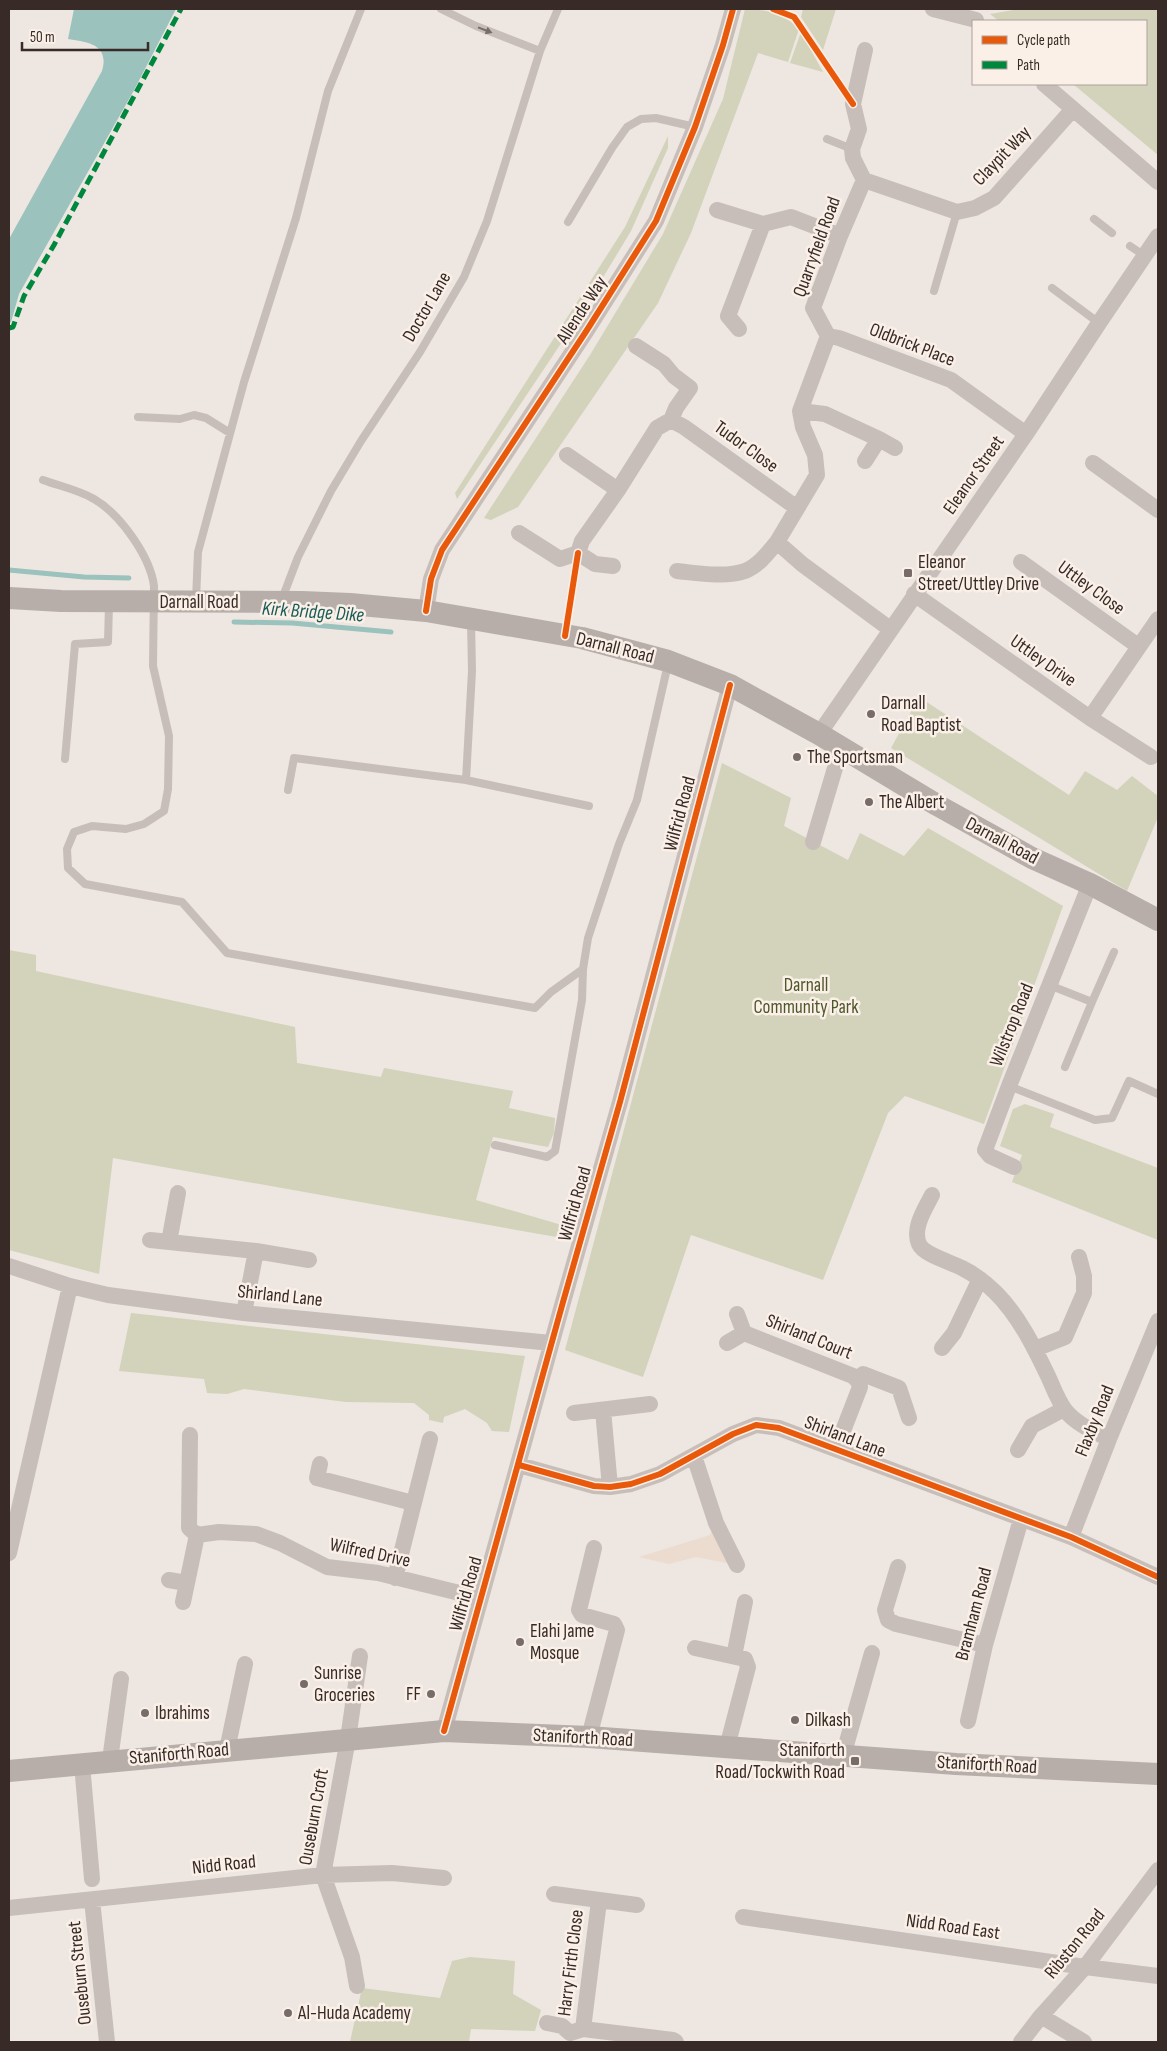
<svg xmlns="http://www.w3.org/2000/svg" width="1167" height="2051" font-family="'Sofia Sans Condensed',sans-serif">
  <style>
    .green { fill: #d2d3ba }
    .plaza { fill: #ecdccf }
    .water { fill: #9bc2bd }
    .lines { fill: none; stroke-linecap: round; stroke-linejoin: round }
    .stream { stroke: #9bc2bd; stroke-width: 5 }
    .service { stroke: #c7beb9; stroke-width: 8 }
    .minor { stroke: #c7beb9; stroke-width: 16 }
    .secondary { stroke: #b7aeaa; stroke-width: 22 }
    .quiet { stroke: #00873e; stroke-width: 5; stroke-dasharray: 10 5; stroke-linecap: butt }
    .cycleway-casing { stroke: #fbf0e8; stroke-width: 9 }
    .cycleway { stroke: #e8590c; stroke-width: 6 }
    .oneway { fill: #786d69 }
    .poi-dot { fill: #776c68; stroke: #fbf0e8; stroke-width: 2 }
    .labels { text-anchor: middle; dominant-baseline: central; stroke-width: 5; stroke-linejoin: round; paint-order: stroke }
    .street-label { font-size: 19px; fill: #382b27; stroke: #fbf0e8 }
    .poi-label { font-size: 19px; fill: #382b27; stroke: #fbf0e8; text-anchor: start }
    .park-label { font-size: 19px; fill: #4d582a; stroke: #fbf0e8 }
    .water-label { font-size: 20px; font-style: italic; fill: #1a5c58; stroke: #fbf0e8 }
  </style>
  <rect width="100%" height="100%" fill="#ede6e1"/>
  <!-- green -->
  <path class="green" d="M745 9C766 9 784 14 799 29L788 62 758 53 691 233 658 303 518 507 491 520 484 518 590 355 663 234 723 99Z
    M803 9H836L823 50 801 17Z
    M1019 9H1158V155L1073 84H1146V21H999L990 14Z
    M801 32 823 72 790 63Z
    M668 136V148L631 231 582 312 457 499 455 493 625 227Z
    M919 697 1069 795 1085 771 1117 790 1132 776 1158 796V817L1127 891 891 748Z
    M722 763 791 798 784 826 848 860 860 833 904 856 928 828 1063 906 984 1124 905 1096 888 1113 823 1280 691 1235 643 1377 565 1350Z
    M9 950 36 955V971L295 1027 297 1063 381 1077 384 1068 513 1091 509 1108 555 1118 554 1133 548 1147 493 1137 476 1200 565 1226 562 1238 113 1158 99 1274 9 1250Z
    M1025 1104 1054 1114 1050 1127 1158 1168V1240L1012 1182 1022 1155 1000 1146 1013 1109Z
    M131 1313 525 1356 509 1432 492 1431 487 1423 465 1409 444 1417 443 1423 429 1420V1415L414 1403 346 1402 244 1389 227 1394 207 1393 204 1379 119 1371Z
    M470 1957 515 1961 513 1994 541 2010 535 2031 471 2029 469 2042H350L362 1988 440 1998 452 1961Z"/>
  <!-- plaza -->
  <path class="plaza" d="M716 1523 737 1565 696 1557 669 1564 639 1557 710 1535Z"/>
  <!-- water -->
  <path class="water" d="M74 9H176L133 92 19 294 11 322 9 323V239L102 71C110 44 87 42 68 39Z"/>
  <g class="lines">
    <!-- stream -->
    <path class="stream" d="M9 570 84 577 129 578
      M234 622 292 623 391 632"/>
    <!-- service -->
    <path class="service" d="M441 9 476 26 540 51
      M827 139 852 149
      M1094 219 1112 233
      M568 222 612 148 627 127 641 119 656 118 695 127
      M1130 246 1145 256
      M1052 288 1099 323
      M934 291 957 212
      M138 417 180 419 194 415 206 418 230 433
      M43 480C59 486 79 490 94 499 120 514 150 556 154 586L153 666 169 736 168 789 164 811 144 824 126 829 92 826 74 832 67 849 68 868 85 884 182 902 227 953 535 1008 551 992 583 969
      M282 599 298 557 331 491 361 441 420 352 464 277 487 221 540 51 558 9
      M196 600 198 552 244 382 296 218 328 91 361 9
      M471 622 472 671 466 780 589 806
      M65 759 75 644 108 642 109 604
      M288 790 294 758 466 780
      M1049 985 1092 1002 1065 1067
      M1092 1002 1114 952
      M1009 1086 1095 1120 1112 1118 1129 1081 1158 1094
      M495 1145 547 1157 555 1151 582 1000 583 969 588 938 619 844 637 800 668 664"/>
    <!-- minor -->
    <path class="minor" d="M933 9 976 20
      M1044 84 1158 182
      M864 180 840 236 813 308 828 336 800 411 803 427 815 455 817 475 777 542 802 564 890 629
      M864 180 957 212 975 208 994 198 1073 109
      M864 180 853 158 852 149 859 129 853 104 865 50
      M717 210 763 224 791 217 840 236
      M739 329 728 316 763 224
      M828 336 839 338 951 380 1026 434
      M636 346 664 364 674 376 690 388 676 408 671 420
      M800 411 825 414 879 439 865 461
      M879 439 895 448
      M567 455 618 490
      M1093 463 1158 510
      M519 533 560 559 578 553 582 541 618 490 657 428 671 420 684 427 797 508
      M578 553 595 564 613 566
      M1021 562 1138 646
      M677 571C697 573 726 578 745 571 758 566 768 553 777 542
      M914 594 1090 718 1151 757
      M426 611 431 579 442 550 587 330 656 221 695 127 723 45 733 9
      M1090 718 1158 619
      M819 734 1026 434 1099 323 1158 236
      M813 842 841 748
      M1014 1167 990 1156 985 1150 1009 1086 1090 884
      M932 1195C925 1209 912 1228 919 1244 924 1255 951 1262 962 1268 974 1274 986 1283 996 1293 1019 1316 1034 1347 1048 1376 1053 1387 1058 1401 1065 1410 1076 1424 1093 1431 1109 1439
      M150 1240 256 1251 309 1260
      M169 1242 178 1193
      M9 1266 70 1286 108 1295 244 1313 551 1343
      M244 1313 256 1251
      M744 1333 853 1376 858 1381 860 1387 836 1449
      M727 1343 744 1333 737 1314
      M942 1348 954 1333 980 1279
      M1035 1349 1065 1337 1084 1293V1276L1079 1257
      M863 1374 899 1388 909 1418
      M603 1410 610 1487
      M574 1413 650 1404
      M1018 1450 1032 1426 1064 1409
      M694 1456 716 1523 737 1565
      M320 1464 317 1478 413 1503
      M519 1465 594 1486 610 1487 631 1484 660 1474 733 1434 756 1425 779 1428 1071 1537 1158 1577
      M197 1535 219 1532 256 1534 280 1543 327 1567 378 1573 480 1598
      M1071 1537 1109 1439 1158 1321
      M9 1553 70 1286
      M898 1567 885 1610 888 1620 896 1624 985 1645
      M395 1578 430 1439
      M169 1580 186 1583
      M183 1602 197 1535 189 1528 190 1435
      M695 1648 745 1659 748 1667 727 1747
      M734 1656 745 1602
      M968 1721 985 1645 1021 1519
      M444 1731 563 1302 620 1102 730 685
      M589 1737 617 1630 614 1624 582 1615 579 1610 594 1548
      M227 1750 245 1664
      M843 1756 872 1653
      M110 1760 121 1679
      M82 1764 92 1879
      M554 1894 637 1905
      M92 1900 107 2042
      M9 1908 323 1875 392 1873 444 1878
      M743 1917 1085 1967 1158 1976
      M357 1986 352 1957 323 1875 348 1739 360 1656
      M1041 2016 1084 2042
      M547 2023 562 2026 570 2033 583 2029 673 2040 676 2042
      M583 2029 599 1901
      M1021 2042 1041 2016 1085 1967 1158 1870"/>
    <!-- secondary -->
    <path class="secondary" d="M9 598 61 601 302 602 350 604 426 611 582 638 668 661 730 685 819 734 937 805 1032 858 1090 884 1158 920
      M9 1771 444 1731 589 1737 956 1764 1158 1774"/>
    <!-- quiet -->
    <path class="quiet" d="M9 328 13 327 24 296 54 245 181 9"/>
    <!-- cycleway casing -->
    <g class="cycleway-casing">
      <path id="cycleway" d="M773 9 794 17 853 104
        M426 611 431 579 442 550 587 330 656 221 695 127 723 45 733 9
        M565 636 578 553
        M519 1465 594 1486 610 1487 631 1484 660 1474 733 1434 756 1425 779 1428 1071 1537 1158 1577
        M444 1731 563 1302 620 1102 730 685"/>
    </g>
    <!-- cycleway -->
    <use href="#cycleway" class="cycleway"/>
  </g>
  <!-- one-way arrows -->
  <defs><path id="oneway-solid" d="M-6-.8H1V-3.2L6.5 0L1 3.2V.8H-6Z" transform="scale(1.25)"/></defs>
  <use class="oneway" href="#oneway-solid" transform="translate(485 30) rotate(21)"/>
  <!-- markers -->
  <g class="poi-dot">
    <rect x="903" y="568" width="10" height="10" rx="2.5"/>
    <circle cx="871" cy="714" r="5"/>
    <circle cx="797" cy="757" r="5"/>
    <circle cx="869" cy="802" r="5"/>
    <circle cx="520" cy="1642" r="5"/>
    <circle cx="304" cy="1684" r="5"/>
    <circle cx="431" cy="1694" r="5"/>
    <circle cx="145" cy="1713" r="5"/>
    <circle cx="795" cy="1720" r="5"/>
    <rect x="850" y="1756" width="10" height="10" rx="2.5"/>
    <circle cx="288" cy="2013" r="5"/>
  </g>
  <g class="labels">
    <!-- street labels -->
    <g class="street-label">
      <text transform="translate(1002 156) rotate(-46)">Claypit Way</text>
      <text transform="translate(817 247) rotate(-70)">Quarryfield Road</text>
      <text transform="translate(427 307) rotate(-60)">Doctor Lane</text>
      <text transform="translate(582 310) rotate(-57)">Allende Way</text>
      <text transform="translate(912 345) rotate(21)">Oldbrick Place</text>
      <text transform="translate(746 447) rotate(36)">Tudor Close</text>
      <text transform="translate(974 475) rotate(-55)">Eleanor Street</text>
      <text transform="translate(1091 588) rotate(36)">Uttley Close</text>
      <text x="199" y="602">Darnall Road</text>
      <text transform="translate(615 648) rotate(14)">Darnall Road</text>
      <text transform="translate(1043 661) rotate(35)">Uttley Drive</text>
      <text transform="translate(680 814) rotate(-75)">Wilfrid Road</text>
      <text transform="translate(1002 841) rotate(28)">Darnall Road</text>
      <text transform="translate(1012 1025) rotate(-68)">Wilstrop Road</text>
      <text transform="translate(575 1204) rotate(-74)">Wilfrid Road</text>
      <text transform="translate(280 1296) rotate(6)">Shirland Lane</text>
      <text transform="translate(809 1337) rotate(22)">Shirland Court</text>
      <text transform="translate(1095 1421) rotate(-68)">Flaxby Road</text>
      <text transform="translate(845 1437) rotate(21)">Shirland Lane</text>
      <text transform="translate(370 1553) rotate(12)">Wilfred Drive</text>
      <text transform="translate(466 1594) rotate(-74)">Wilfrid Road</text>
      <text transform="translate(974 1614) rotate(-75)">Bramham Road</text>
      <text transform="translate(583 1738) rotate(3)">Staniforth Road</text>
      <text transform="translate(179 1754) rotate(-5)">Staniforth Road</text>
      <text transform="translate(987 1765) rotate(3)">Staniforth Road</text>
      <text transform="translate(314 1817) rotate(-80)">Ouseburn Croft</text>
      <text transform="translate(224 1865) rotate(-6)">Nidd Road</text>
      <text transform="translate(953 1927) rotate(8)">Nidd Road East</text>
      <text transform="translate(1075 1944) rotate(-51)">Ribston Road</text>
      <text transform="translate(571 1963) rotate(-83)">Harry Firth Close</text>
      <text transform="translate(80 1973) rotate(-96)">Ouseburn Street</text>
    </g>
    <!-- poi labels -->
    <g class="poi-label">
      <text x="918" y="562">Eleanor<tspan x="918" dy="22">Street/Uttley Drive</tspan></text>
      <text x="881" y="703">Darnall<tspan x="881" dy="22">Road Baptist</tspan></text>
      <text x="807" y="757">The Sportsman</text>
      <text x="879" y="802">The Albert</text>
      <text x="530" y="1631">Elahi Jame<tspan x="530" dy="22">Mosque</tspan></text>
      <text x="314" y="1673">Sunrise<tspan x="314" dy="22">Groceries</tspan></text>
      <text x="421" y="1694" text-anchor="end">FF</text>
      <text x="155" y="1713">Ibrahims</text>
      <text x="805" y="1720">Dilkash</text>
      <text x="845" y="1750" text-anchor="end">Staniforth<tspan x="845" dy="22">Road/Tockwith Road</tspan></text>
      <text x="298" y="2013">Al-Huda Academy</text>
    </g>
    <!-- park labels -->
    <g class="park-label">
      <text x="806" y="985">Darnall<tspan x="806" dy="22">Community Park</tspan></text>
    </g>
    <!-- water labels -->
    <g class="water-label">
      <text transform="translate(313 612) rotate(4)">Kirk Bridge Dike</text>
    </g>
  </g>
  <!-- border -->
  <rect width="1167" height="2051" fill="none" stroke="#382b27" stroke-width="20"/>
  <!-- legend -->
  <rect x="972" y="20" width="175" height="65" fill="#fbf0e8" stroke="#ada19b"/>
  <rect x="982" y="36" width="25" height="8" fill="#e8590c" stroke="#ada19b"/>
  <text x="1017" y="45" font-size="15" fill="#382b27">Cycle path</text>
  <rect x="982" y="61" width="25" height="8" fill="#00873e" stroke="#ada19b"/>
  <text x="1017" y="70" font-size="15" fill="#382b27">Path</text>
  <!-- scale -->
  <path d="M22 42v8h126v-8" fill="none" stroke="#382b27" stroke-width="2.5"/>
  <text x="30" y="42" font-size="15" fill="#382b27" stroke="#fbf0e8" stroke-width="4" paint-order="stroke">50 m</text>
</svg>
